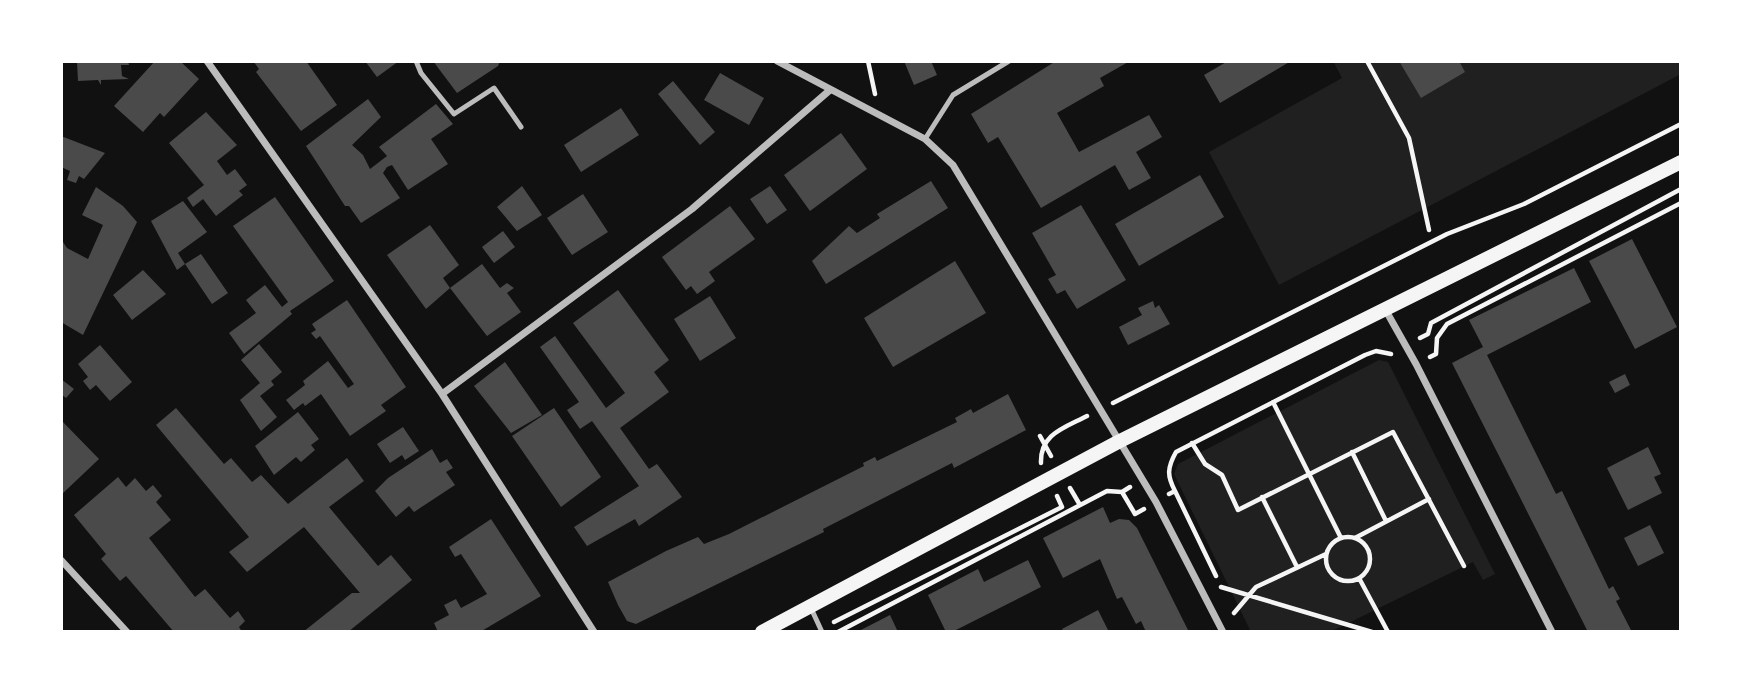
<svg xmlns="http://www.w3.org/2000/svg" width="1742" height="693" font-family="Rubik,sans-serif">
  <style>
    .green { fill: #202020 }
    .building { fill: #4a4a4a }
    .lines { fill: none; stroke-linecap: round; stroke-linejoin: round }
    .path { stroke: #f5f5f5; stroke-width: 4.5 }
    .service { stroke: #bcbcbc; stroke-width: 5 }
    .minor { stroke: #bcbcbc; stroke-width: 7 }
    .secondary { stroke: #f5f5f5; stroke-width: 14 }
  </style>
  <rect width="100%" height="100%" fill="#111"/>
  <!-- green -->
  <path class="green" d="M1333 61H1681V74L1279 285 1209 152 1342 78Z
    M1379 360 1388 362 1495 574 1483 580 1473 562 1330 632H1251L1174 474 1178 464Z"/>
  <!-- building -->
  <path class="building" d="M128 61 129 65H121L122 76 129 79 101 80V85L98 80 78 81 77 62Z
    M155 61H180L199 79 164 117 160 113 143 132 114 106Z
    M253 61H306L337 105 301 131 256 72 259 69Z
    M365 61H399L377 77Z
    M433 61H500L498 66 457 93Z
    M904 61H931L937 75 914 85Z
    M1056 61H1130L1100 78 1104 86 1057 113 1079 152 1149 115 1162 137 1136 152 1151 178 1129 190 1115 165 1041 208 998 137 988 143 971 114Z
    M1228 61H1291L1220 103 1204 75Z
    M1399 61H1459L1465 72 1421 98Z
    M720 73 764 98 749 125 704 100Z
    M673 81 715 132 700 145 658 94Z
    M368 99 381 117 352 145 363 155 370 169 387 156 379 147 436 104 453 124 431 139 448 164 408 190 392 165 387 167 383 173 400 198 361 223 349 206H345L306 146Z
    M621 108 639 135 581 172 564 145Z
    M206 112 237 145 217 161 227 175 235 169 247 185 239 191 243 195 216 216 203 199 193 207 187 198 204 185 169 143Z
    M841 133 867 169 810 211 784 175Z
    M61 136 105 153 84 179 79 176 76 183 67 180 70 171 61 167Z
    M1200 175 1224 217 1139 266 1115 224Z
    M931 181 948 208 826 284 812 261 849 226 857 233 880 218 877 214Z
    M522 186 542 215 517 231 497 207Z
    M770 186 787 210 767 224 750 199Z
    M96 187 123 206 137 222 83 335 61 322V239L67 248 88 259 103 225 82 215Z
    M583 194 608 232 572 255 547 218Z
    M275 197 334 281 290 311 292 314 244 354 229 333 256 313 246 300 265 285 282 307 288 302 233 226Z
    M183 201 207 232 178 253 185 264 177 270 151 221Z
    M1081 205 1126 280 1077 309 1065 290 1057 294 1048 279 1056 275 1032 233Z
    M730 206 755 239 709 272 715 281 697 294 691 286 686 290 662 257Z
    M430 225 459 265 443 278 450 288 426 309 387 255Z
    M503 231 515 247 494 263 482 247Z
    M1632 239 1677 327 1635 349 1589 261Z
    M201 254 228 293 212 304 185 264Z
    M955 261 986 313 893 367 864 318Z
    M482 264 500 288 507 283 514 288 507 293 521 312 487 336 450 288Z
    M1574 268 1591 302 1487 355 1556 494 1562 491 1609 589 1613 586 1620 599 1616 601 1632 632H1588L1452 363 1483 347 1469 320Z
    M143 270 166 294 132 320 113 295Z
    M618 290 669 360 654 372 669 392 620 428 649 469 657 464 682 497 639 526 635 519 587 546 574 527 639 486 592 421 580 429 567 410 579 402 540 347 555 336 606 408 625 393 573 323Z
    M710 296 736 338 700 361 674 319Z
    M347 300 406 387 381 405 386 411 350 436 321 394 305 406 303 403 294 410 286 400 305 385 303 381 328 361 348 388 354 384 320 336 316 339 311 333 316 330 312 324Z
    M1153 301 1155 308 1159 305 1170 324 1128 345 1119 327 1142 315 1138 308Z
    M259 344 282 372 271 381 274 385 260 396 277 417 261 431 240 400 260 383 241 360Z
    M100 345 132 382 110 401 96 385 90 390 83 381 88 377 78 364Z
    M505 362 542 415 511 433 474 386Z
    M1625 374 1630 385 1615 393 1609 382Z
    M61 379 74 389 66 398 61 394Z
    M1008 394 1026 430 954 468 952 463 823 529 824 532 636 624 627 621 618 605 608 582 666 551 698 537 704 544 729 534 864 466 863 463 875 457 877 461 957 422 955 418 971 409 973 413Z
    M176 408 224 464 231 458 252 482 261 475 288 504 347 458 364 481 329 507 378 566 391 555 412 580 348 632H303L352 593H360L304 527 247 572 229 552 249 537 156 425Z
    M554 408 601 477 561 507 512 436Z
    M298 412 319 439 311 445 315 450 301 462 296 457 274 475 255 446Z
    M61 420 99 459 61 495Z
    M403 427 419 451 405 460 402 455 390 463 377 444Z
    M1648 447 1661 474 1654 477 1662 493 1628 510 1607 468Z
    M432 449 440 463 447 459 453 468 446 472 455 485 414 512 409 506 396 517 375 491 388 478Z
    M118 477 126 487 135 478 146 491 153 485 162 496 156 502 171 520 149 538 195 597 205 589 230 618 238 611 245 621 239 627 242 632H174L126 576 120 581 101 559 106 554 74 515Z
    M1103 507 1110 523 1119 519 1129 520 1137 528 1189 632H1146L1141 621 1136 624 1122 597 1117 599 1100 559 1063 578 1043 538Z
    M491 519 541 596 480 632H438L434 623 449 615 444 605 456 599 461 608 487 594 461 554 455 557 449 547Z
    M1650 525 1664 553 1638 566 1624 538Z
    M1028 560 1041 587 952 632H946L928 595 978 569 984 582Z
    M1098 610 1109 632H1064L1062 629Z
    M890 615 898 632H857Z"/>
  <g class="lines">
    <!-- path -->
    <path class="path" d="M868 61 875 94
      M1367 61 1409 138 1429 230
      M1420 338 1428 334 1431 323 1681 189
      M1430 357 1436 354 1437 338 1447 324 1681 203
      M1273 402 1341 538
      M1113 403 1447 234 1524 204 1681 124
      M1040 436 1051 456
      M1192 443 1205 464 1222 475 1238 510 1393 432 1464 566
      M1352 452 1386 521
      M1041 463C1040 434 1064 428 1087 416
      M1070 488 1080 505
      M1175 491 1216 576
      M1122 492 1135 514 1144 509
      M1169 494 1175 491C1167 476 1167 468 1176 452L1365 355 1376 351 1391 354
      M1262 497 1297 567
      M1326 559a22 22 0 1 1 44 0a22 22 0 1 1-44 0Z
      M1355 538 1429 499
      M1359 578 1388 632
      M1221 587 1372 632
      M1234 613 1256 587 1326 554
      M834 622 1062 507 1057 496
      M838 632 1107 491 1122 492 1130 487"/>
    <!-- service -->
    <path class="service" d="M416 61 421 73 454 114 494 88 521 127
      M925 139 953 95 1009 61
      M810 606 822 632"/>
    <!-- minor -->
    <path class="minor" d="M207 61 442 394 594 632
      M777 61 925 139 953 165 1156 502 1223 632
      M1385 309 1416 364 1552 632
      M442 394 692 209 830 90
      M61 560 127 632"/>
    <!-- secondary -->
    <path class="secondary" d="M762 632 1118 442 1681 162"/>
  </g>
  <!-- border -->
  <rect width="1742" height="693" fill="none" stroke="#ffffff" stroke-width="126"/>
</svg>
